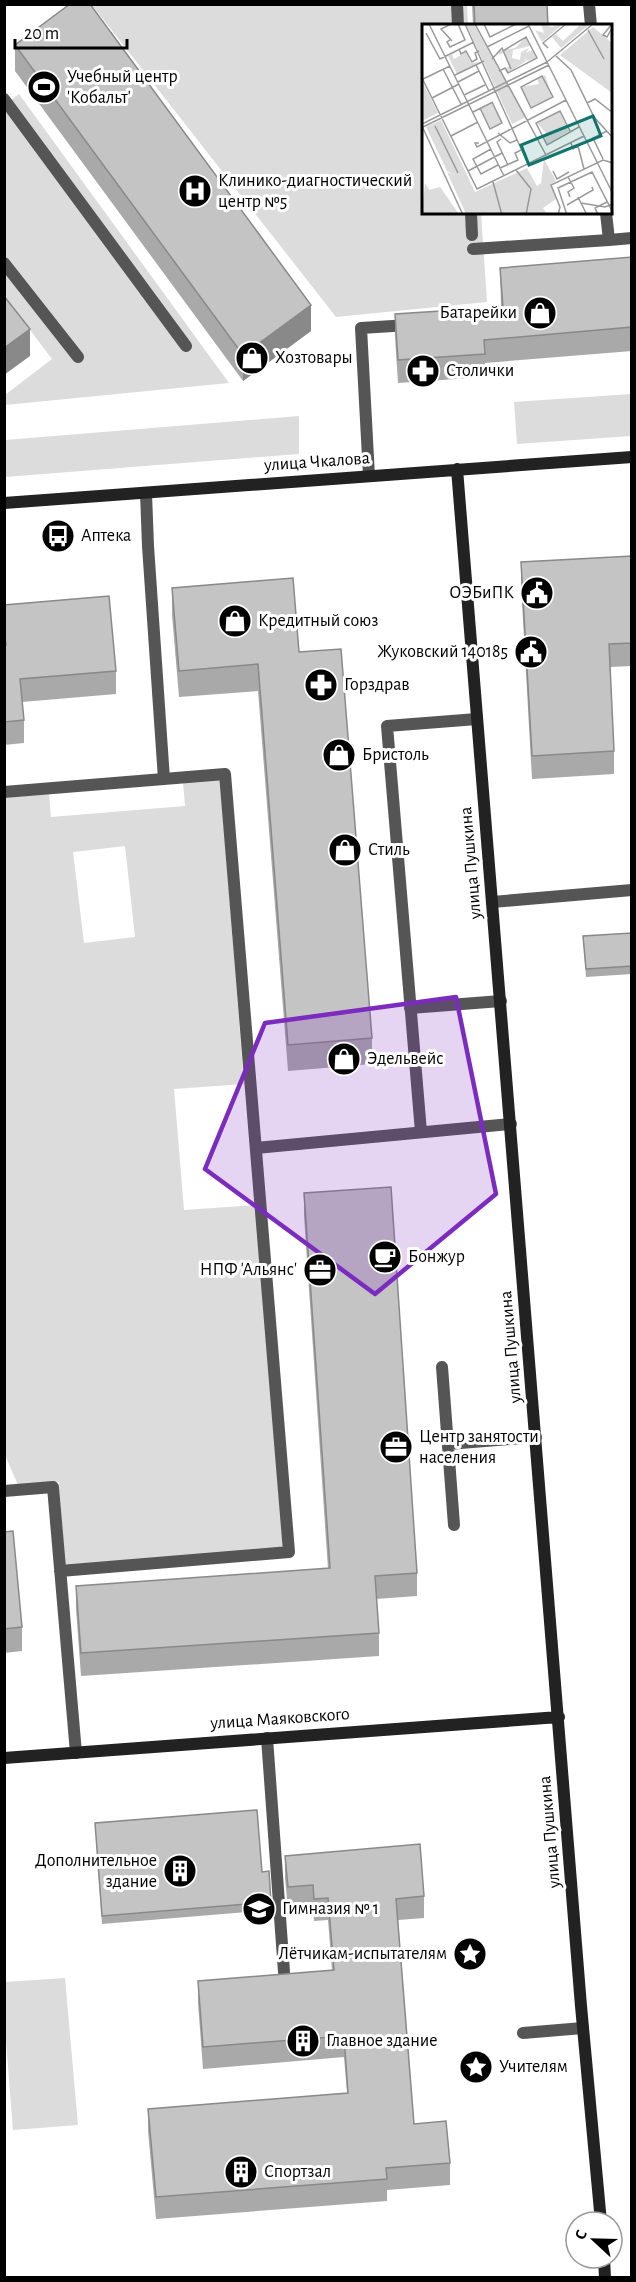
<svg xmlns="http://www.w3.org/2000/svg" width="636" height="2282" font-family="'Alegreya Sans',sans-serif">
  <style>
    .green { fill: #dcdcdc; fill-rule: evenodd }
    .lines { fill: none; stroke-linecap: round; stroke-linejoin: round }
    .lane { stroke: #555; stroke-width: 12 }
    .secondary { stroke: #222; stroke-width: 12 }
    .wall { fill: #a9a9a9 }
    .shaded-wall { fill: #898989 }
    .building { fill: #c4c4c4; stroke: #898989; stroke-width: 1.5 }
    .marked { fill: #7b2cbf; fill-opacity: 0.2; stroke: #7b2cbf; stroke-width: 4.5; stroke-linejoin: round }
    .labels { text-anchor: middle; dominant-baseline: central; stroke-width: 6; stroke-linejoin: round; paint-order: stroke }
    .poi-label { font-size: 18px; fill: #000; stroke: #fff; text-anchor: start }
    .street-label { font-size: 18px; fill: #000; stroke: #fff }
    .inset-road { fill: none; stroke: #999; stroke-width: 1.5 }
    .view { fill: #0f766e; fill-opacity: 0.15; stroke: #0f766e; stroke-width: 3 }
    .inset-edge { fill: none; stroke: #000; stroke-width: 3 }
  </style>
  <rect width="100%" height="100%" fill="#fff"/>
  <!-- green -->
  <path class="green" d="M92 5H467L468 25 423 26V213H481L487 302 336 317Z
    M19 94 229 383 5 405V395L52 359 5 297V105Z
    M631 394V436L517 444 514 402Z
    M299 416V454L5 477V440Z
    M220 779 244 1084 174 1089 184 1210 256 1205 283 1548 65 1565 59 1482 18 1485 5 1455V798L49 794 51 817 185 806 183 782ZM125 846 135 937 84 943 73 852Z
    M65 1978 78 2125 13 2130 5 2029V1982Z"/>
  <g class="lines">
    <!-- lane -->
    <path class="lane" d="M457 4 458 26
      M589 4 591 26
      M4 99 186 346
      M471 213 472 235
      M606 213 609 240 632 238
      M473 249 609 240
      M4 263 78 357
      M369 476 361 328 409 325
      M146 493 148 546 164 779
      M4 792 225 774 289 1552 60 1571
      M492 902 632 890
      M410 1008 501 1001
      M421 1132 387 726 477 719
      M256 1148 511 1124
      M442 1367 454 1525
      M448 1444 536 1437
      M4 1491 53 1487 76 1753
      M267 1738 284 1972
      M523 2033 583 2028"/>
    <!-- secondary -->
    <path class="secondary" d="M457 469 581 2006 601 2222
      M4 503 632 457
      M4 1758 559 1717
      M604 2258 605 2278"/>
  </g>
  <!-- wall -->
  <path class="wall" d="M472 4H547L548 26H473Z
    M15 45 311 331 243 381 15 71Z
    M632 257V351L485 363V377L398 383 395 337V314L501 307 500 268Z
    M632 556V666L610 667 614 751V774L532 779 521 585V562Z
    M172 588 299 652 372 1038V1064L288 1071 258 691 179 697 172 615Z
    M4 605 116 671V694L22 702 24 720V743L4 745Z
    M632 933V974L586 977 583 936Z
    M304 1193 417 1573V1596L376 1599 379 1633V1656L81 1676 76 1609V1586L328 1569 304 1216Z
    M4 1532 22 1627V1651L4 1653Z
    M95 1823 262 1872 271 1902V1910L102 1924Z
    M285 1856 424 1896V1918L398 1920 414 2124 450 2163V2185L387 2190V2201L156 2219 148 2131V2109L347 2093 344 2057 203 2069 198 2003V1981L332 1970 328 1920 314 1921 313 1907 288 1909 285 1878Z"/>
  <!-- shaded-wall -->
  <path class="shaded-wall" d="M311 305V331L243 381V355Z
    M30 329V356L4 375V348Z"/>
  <!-- building -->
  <path class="building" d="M70 4H90L311 305 243 355 15 45Z
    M474 4H547L548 26H475Z
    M632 257V327L484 340 485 354 398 360 395 314 503 307 500 268Z
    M4 296 30 329 4 348Z
    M632 556V643L609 644 614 751 532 756 521 562Z
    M293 578 299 652 341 649 372 1038 288 1045 258 664 179 671 172 588Z
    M109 596 116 671 20 679 24 720 4 722V645H6L4 631V605Z
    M632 933V966L586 969 583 936Z
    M391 1187 417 1573 375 1576 379 1633 81 1653 76 1586 330 1568 304 1193Z
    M13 1531 22 1627 4 1629V1532Z
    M257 1810 262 1872 269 1871 271 1902 102 1916 95 1823Z
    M420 1844 424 1896 396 1899 414 2124 446 2121 450 2163 386 2168 387 2179 156 2197 148 2109 348 2093 344 2036 203 2047 198 1981 334 1970 328 1898 314 1899 313 1885 288 1887 285 1856Z"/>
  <!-- marked area -->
  <path class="marked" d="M456 997 496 1194 375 1294 205 1169 265 1023Z"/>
  <!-- icons -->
  <defs>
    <g id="stadium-disc" transform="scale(1.725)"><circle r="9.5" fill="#000" stroke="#fff"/><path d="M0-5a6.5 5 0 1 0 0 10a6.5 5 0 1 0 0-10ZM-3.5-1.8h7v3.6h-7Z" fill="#fff"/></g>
    <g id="hospital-disc" transform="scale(1.725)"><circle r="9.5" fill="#000" stroke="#fff"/><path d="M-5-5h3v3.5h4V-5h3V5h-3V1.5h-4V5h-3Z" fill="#fff"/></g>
    <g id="shop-disc" transform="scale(1.725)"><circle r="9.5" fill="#000" stroke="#fff"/><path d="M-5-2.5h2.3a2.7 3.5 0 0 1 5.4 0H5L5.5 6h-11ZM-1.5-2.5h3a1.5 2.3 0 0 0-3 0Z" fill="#fff"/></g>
    <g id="pharmacy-disc" transform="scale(1.725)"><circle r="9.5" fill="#000" stroke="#fff"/><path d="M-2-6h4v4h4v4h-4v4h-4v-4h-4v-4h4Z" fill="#fff"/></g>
    <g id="bus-disc" transform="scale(1.725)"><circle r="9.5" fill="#000" stroke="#fff"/><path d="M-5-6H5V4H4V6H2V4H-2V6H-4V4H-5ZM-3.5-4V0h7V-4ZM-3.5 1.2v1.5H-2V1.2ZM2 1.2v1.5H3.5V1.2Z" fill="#fff"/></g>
    <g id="civic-disc" transform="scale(1.725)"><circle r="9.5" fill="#000" stroke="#fff"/><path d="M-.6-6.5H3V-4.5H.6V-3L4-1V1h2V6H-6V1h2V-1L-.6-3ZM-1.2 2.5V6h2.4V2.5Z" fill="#fff"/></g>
    <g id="cafe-disc" transform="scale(1.725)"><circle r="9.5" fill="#000" stroke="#fff"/><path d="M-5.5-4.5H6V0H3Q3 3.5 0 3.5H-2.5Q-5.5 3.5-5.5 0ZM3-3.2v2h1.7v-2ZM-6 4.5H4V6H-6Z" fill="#fff"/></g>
    <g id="office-disc" transform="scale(1.725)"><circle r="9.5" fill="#000" stroke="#fff"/><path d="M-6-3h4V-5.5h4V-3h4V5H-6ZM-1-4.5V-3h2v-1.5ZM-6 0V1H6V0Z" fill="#fff"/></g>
    <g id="building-disc" transform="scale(1.725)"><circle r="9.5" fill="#000" stroke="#fff"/><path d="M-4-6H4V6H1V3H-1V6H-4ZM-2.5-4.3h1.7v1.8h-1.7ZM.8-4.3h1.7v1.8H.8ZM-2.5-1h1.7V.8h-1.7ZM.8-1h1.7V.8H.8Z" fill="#fff"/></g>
    <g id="school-disc" transform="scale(1.725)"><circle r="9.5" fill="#000" stroke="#fff"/><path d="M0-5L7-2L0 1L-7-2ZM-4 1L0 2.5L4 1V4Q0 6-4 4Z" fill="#fff"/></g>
    <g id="sight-disc" transform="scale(1.725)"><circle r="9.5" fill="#000" stroke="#fff"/><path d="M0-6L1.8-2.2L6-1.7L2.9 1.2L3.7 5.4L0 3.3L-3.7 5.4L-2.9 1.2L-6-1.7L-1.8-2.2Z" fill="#fff"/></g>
  </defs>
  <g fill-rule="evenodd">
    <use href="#stadium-disc" x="44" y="87"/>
    <use href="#hospital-disc" x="195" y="191"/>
    <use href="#shop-disc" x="540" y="313"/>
    <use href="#shop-disc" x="252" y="358"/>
    <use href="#pharmacy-disc" x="423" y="371"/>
    <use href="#bus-disc" x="58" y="536"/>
    <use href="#civic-disc" x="537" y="593"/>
    <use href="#shop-disc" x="235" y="621"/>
    <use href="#civic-disc" x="531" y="652"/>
    <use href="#pharmacy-disc" x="321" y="685"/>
    <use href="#shop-disc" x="339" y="755"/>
    <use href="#shop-disc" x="345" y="850"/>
    <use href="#shop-disc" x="344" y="1059"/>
    <use href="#cafe-disc" x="385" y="1257"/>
    <use href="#office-disc" x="320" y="1270"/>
    <use href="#office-disc" x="396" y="1447"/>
    <use href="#building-disc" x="180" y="1871"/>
    <use href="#school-disc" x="259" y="1909"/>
    <use href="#sight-disc" x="470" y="1954"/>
    <use href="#building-disc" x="303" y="2041"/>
    <use href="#sight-disc" x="476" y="2067"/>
    <use href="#building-disc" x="241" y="2172"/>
  </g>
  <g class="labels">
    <!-- poi labels -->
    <g class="poi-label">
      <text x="67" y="77">Учебный центр<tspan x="67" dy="21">'Кобальт'</tspan></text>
      <text x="218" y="181">Клинико-диагностический<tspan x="218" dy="21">центр №5</tspan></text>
      <text x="517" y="313" text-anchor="end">Батарейки</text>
      <text x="275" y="358">Хозтовары</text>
      <text x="446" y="371">Столички</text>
      <text x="81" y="536">Аптека</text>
      <text x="514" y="593" text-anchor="end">ОЭБиПК</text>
      <text x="258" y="621">Кредитный союз</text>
      <text x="508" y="652" text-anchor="end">Жуковский 140185</text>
      <text x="344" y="685">Горздрав</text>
      <text x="362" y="755">Бристоль</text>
      <text x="368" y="850">Стиль</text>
      <text x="367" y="1059">Эдельвейс</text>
      <text x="408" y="1257">Бонжур</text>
      <text x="297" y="1270" text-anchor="end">НПФ 'Альянс'</text>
      <text x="419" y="1437">Центр занятости<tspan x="419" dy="21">населения</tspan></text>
      <text x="157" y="1861" text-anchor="end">Дополнительное<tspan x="157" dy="21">здание</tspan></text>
      <text x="282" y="1909">Гимназия № 1</text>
      <text x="447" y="1954" text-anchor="end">Лётчикам-испытателям</text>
      <text x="326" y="2041">Главное здание</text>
      <text x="499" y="2067">Учителям</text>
      <text x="264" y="2172">Спортзал</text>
    </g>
    <!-- street labels -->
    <g class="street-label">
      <text transform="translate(317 462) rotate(-4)">улица Чкалова</text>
      <text transform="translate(471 863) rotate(-95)">улица Пушкина</text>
      <text transform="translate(511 1347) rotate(-95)">улица Пушкина</text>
      <text transform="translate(280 1719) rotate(-4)">улица Маяковского</text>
      <text transform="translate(550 1832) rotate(-95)">улица Пушкина</text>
    </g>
  </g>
  <!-- overview -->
  <g transform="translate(422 24)">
    <rect width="190" height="190" fill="#fff"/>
    <path d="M44 0H52L104 93 90 100ZM119 0 130 3 141 0 120 18 113 6 122 9ZM159 0H168L139 24 130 13 134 10 141 17ZM171 3 190 19V69L138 31ZM104 13 108 22 91 26 90 34 98 36 99 28 107 24 104 29 110 26 114 34 105 37 102 32 104 37 86 49 84 44 88 42 82 29 77 31 75 27 93 24ZM34 28 30 31 32 35 44 28 49 39 59 38 35 50 26 32ZM123 51 130 73 109 83 99 63 117 60 115 55ZM0 57 16 89 0 97ZM70 79 80 99 68 104 58 84ZM138 87 147 107 125 120 122 114 125 110 115 99ZM19 96 53 168 105 144 115 162 119 159 122 135 134 157 129 161 134 175 121 184 125 190H44L25 148 35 152 25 147 4 103ZM3 159 7 166 18 163 37 190H0Z" fill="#dcdcdc"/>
    <path class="inset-road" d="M7 0 82 152M29 0 19 5 30 17M43 0 106 140M53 0 124 131M62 0 68 13 94 0M106 0 191 170M190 0 181 11 185 13 190 4M166 6 182 35M4 9 18 35 52 18M29 15 25 18 28 23 43 16 36 0M65 23 107 2M126 24 121 19 144 0M37 25 39 30 44 27 50 38 55 35 53 29 57 27M134 32 149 46 172 93 191 114M70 35 80 24 89 45M125 38 171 0M54 41 67 67M21 45 39 80M77 47 83 44 86 49 115 34 104 13 81 27M33 51 62 37M120 52 131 73 109 84 99 63ZM0 54 55 165 162 112M1 55 28 42M36 58 57 47M42 71 63 61M10 74 37 60M165 79 173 75 191 89M58 84 68 105 80 99 70 78M51 88 71 78M0 100 125 38M0 102 41 191M13 102 36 149M1 103 127 41M148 107 138 87 114 99 125 121 157 103M76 109 88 119 95 116M29 112 56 98M79 115 75 118 86 141M57 119H53L55 123 144 76M149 119 151 125 156 122 162 145M69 125 51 135 59 150 76 141M181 135 171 114 185 107M78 144 96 136 93 129 99 126M94 146 109 165 104 191M46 147 80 129M131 147 135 155 147 148M146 153 152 164 146 168 148 173M71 158 80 191M156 173 165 191M159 179 183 183 191 180M145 181 171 166 170 163M136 191 138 183 129 161 181 136 191 139M145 191 136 164 170 148 191 189 187 191M176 191 173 184 185 178"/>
    <path class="view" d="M171 92 179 112 107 141 99 121Z"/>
    <rect width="190" height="190" class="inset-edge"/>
  </g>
  <!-- border -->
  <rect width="636" height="2282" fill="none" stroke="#000000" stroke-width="12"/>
  <!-- north arrow -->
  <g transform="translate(594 2240) rotate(292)"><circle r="28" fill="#ffffff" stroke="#999999" stroke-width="1.5"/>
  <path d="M0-4.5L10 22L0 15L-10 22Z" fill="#000000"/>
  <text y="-9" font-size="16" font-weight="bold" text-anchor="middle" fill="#000000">С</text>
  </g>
  <!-- scale -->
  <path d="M15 39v9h112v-9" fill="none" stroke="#000000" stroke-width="3"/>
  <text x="24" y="39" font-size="18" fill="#000000" stroke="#ffffff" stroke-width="4.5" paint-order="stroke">20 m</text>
</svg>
